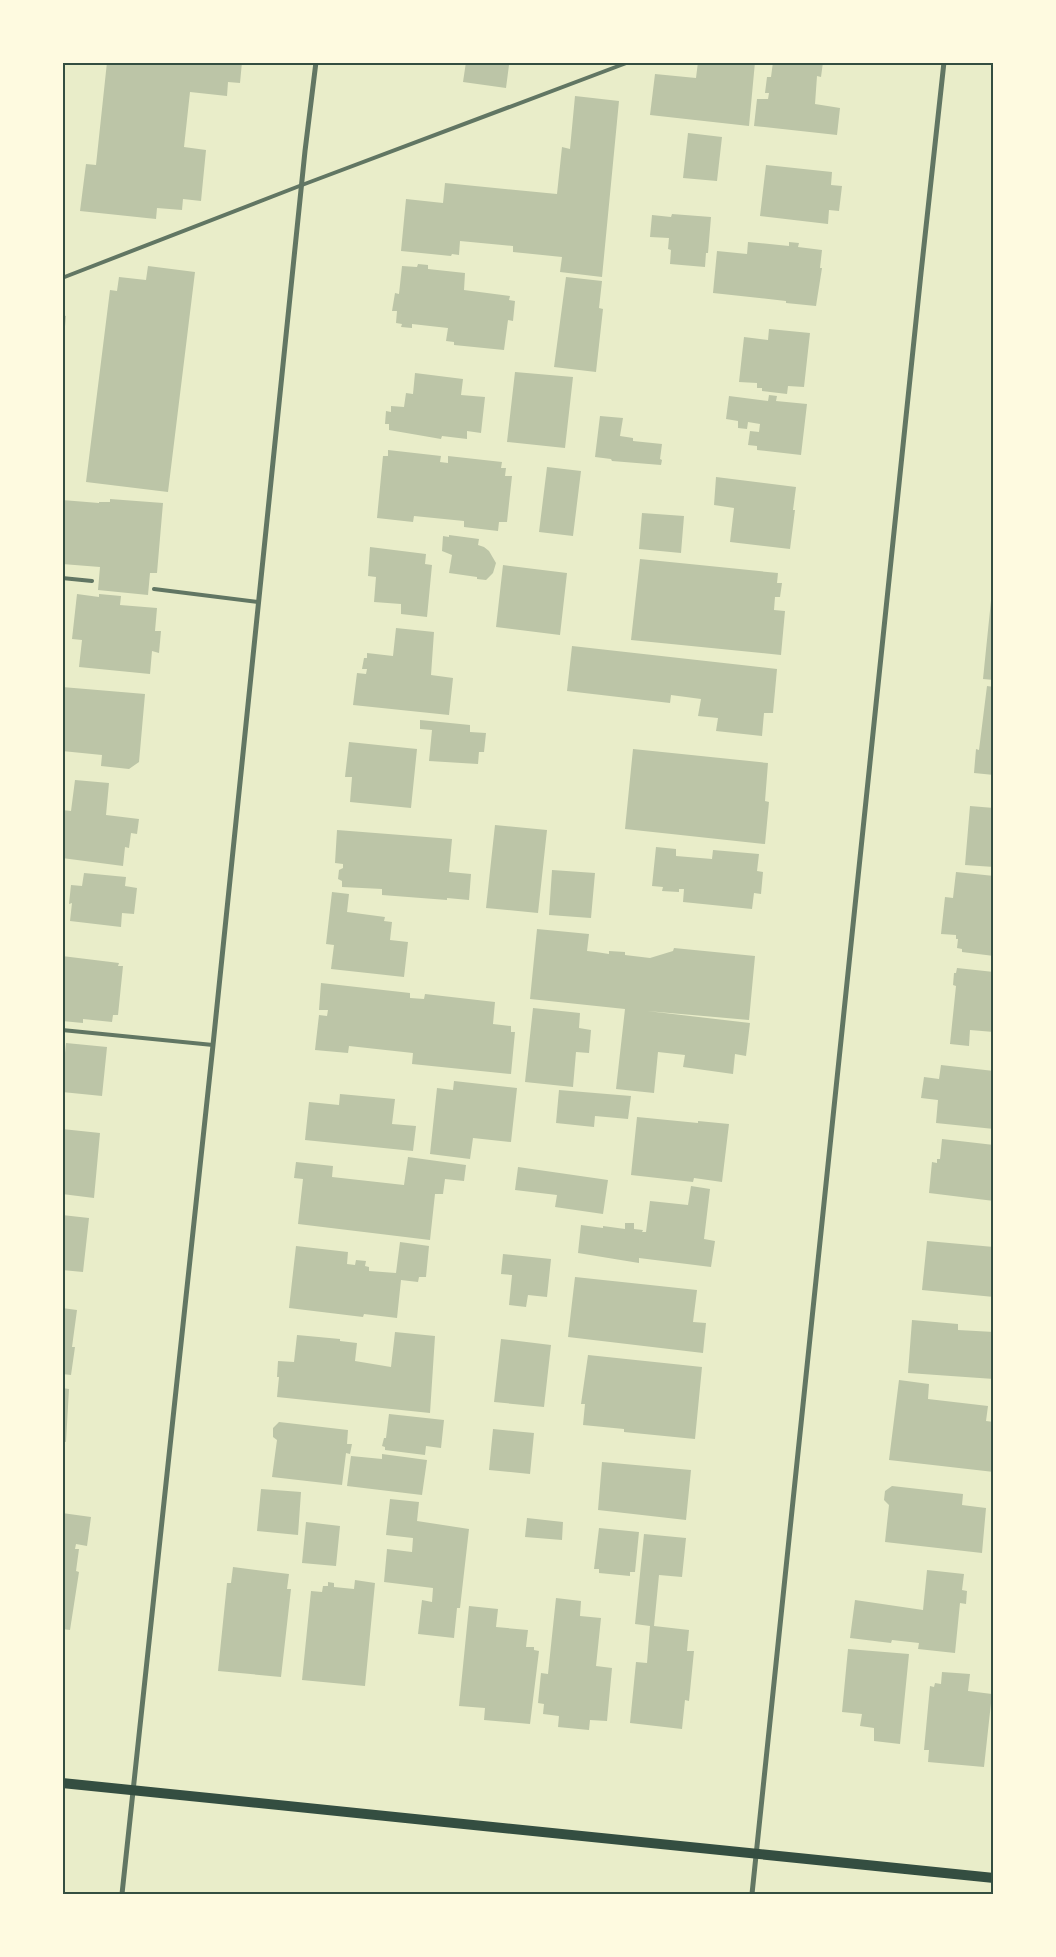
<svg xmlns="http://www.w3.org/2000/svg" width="1056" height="1957" font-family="'Nunito Sans',sans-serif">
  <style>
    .building { fill: #bcc5a7 }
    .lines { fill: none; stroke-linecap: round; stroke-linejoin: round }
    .service { stroke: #617663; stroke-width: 4 }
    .minor { stroke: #617663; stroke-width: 5 }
    .secondary { stroke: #344e41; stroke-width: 10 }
    .neatline { fill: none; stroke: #344e41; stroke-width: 2 }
  </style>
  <rect width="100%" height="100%" fill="#e9edc9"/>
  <!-- building -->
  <path class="building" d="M107 62H242L240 83 228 82 227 96 190 92 184 147 206 150 201 201 183 199 182 210 157 208 156 219 80 211 86 164 96 165Z
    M466 62H516V65H509L506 88 463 82Z
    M698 62H755L749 126 650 115 655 74 696 78Z
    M773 62H823L821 77 817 76 815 104 840 108 837 135 754 126 757 99H768L769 93H765L767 77H771Z
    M575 96 619 101 602 277 560 272 562 257 513 252V246L460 241 459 255 452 254 451 256 401 251 406 199 443 203 445 183 557 194 562 147 570 149Z
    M688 133 722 137 717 181 683 178Z
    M766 165 832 172 831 185 842 186 839 211 829 210 828 224 760 216Z
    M672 214 711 217 708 253H706L705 267 670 264 671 250 668 249 669 238 650 237 652 215 671 217Z
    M748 242 789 246V242L799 243 798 247 822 250 820 268H822L816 306 786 303V301L713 293 717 251 747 254Z
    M418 264 428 265V269L465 273 464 290 510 296 509 300 515 301 513 321 508 320 504 350 454 345V342L446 341 448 328 412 324V328L401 327 402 324 396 323 397 311H392L395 293 399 294 402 266 417 267Z
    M148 266 195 272 168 492 86 482 110 290 117 291 119 277 146 280Z
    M566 277 602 281 599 308 603 309 596 372 554 367Z
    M62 315 66 316 64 337H62Z
    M769 329 810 333 804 387 788 386 787 394 762 391V388H757V383L739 382 744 337 768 340Z
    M515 372 573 377 565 448 507 442Z
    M415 373 463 379 461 395 485 397 481 433 467 431V439L442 436 441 439 389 430V424H385L386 411 391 412V406L404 407 406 393 413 394Z
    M769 395 777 396 776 401 807 404 801 455 757 450V446L748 445 750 431 759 432 760 424 748 422 747 429 738 428V421L726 419 729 396 768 401Z
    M600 416 623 418 620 436 633 438V441L662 444 660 459 662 460 661 465 612 461 611 459 595 457Z
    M388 450 441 456 440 462 448 463V456L502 462 501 468H506L505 476H512L507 522H499L498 531 464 527V521L414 516 413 522 377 518 383 456H388Z
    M547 467 581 471 573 536 539 532Z
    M716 477 796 487 793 510H795L790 549 730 542 734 508 714 505Z
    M110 499 163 503 157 573H150L148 595 98 590 100 567 62 564 64 534 62 533V500L99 503V502H110Z
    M642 513 684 516 681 553 639 549Z
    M449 535 479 539 478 545 484 547 489 551 496 563 493 573 486 580 477 579V577L449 573 452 555 442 551 443 536 449 537Z
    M370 547 426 554 425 564 432 565 427 617 401 614V604L374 602 376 577 368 576Z
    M640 559 778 573 777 583H782L780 597H775L774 610 785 611 781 655 631 640Z
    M503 565 567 573 560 635 496 627Z
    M992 591H994V680L983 679Z
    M77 594 99 597V594L121 596 120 605 157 608 155 631H161L159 653 152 651 150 674 79 667 82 640 72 639Z
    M396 628 434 632 431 675 453 678 449 715 353 705 357 673 366 674 367 669H362L364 658H367V653L393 656Z
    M572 646 777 669 773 713H764L762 736 716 731 718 718 698 716 701 699 671 695 670 703 567 691Z
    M987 686 994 687V775L974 773 976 749 979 750Z
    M62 687 145 694 139 762 129 769 101 766 102 755 62 751Z
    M420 720 470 725V732L486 733 484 752H479L478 764 429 761 432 730 420 729Z
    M349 742 417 749 411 808 350 802 352 777H345Z
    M633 749 768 763 765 801 769 802 765 844 625 829Z
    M75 780 109 783 106 815 139 819 137 834 131 833 129 848 125 847 123 866 62 858V810L71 811Z
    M970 806 994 808V867L965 865Z
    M495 825 547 830 538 913 486 908Z
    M337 830 452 839 449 872 471 874 469 900 447 898V900L382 895V889L342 887V881L338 879 339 870 343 868V864L335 863Z
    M656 847 676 849V856L712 859 713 850 759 854 757 871 763 872 761 894 754 893 752 909 683 902 684 889H679V892L662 891 663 887 652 886Z
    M552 870 595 873 591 918 549 915Z
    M956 872 994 876V956L962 952V949L957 948 958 939H956V935L941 934 945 897 953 898Z
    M84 873 126 877 125 886 137 888 134 914 122 913 121 927 70 921 72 903 69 904 71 885 82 886Z
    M332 892 349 894 347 912 385 917 384 921 392 922 390 940 408 942 404 977 331 969 334 945 326 944Z
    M537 929 589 934 587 951 596 952 609 954V951L625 952V955L650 958 673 951 674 948 755 956 749 1020 647 1011 750 1023 746 1056 735 1054 733 1074 683 1067 685 1055 658 1052 654 1093 616 1089 625 1009 530 999Z
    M62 956 119 963 118 966H123L118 1015H113L112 1022 83 1019V1023L62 1021Z
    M957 968 994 972V1032L970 1030 969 1046 950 1044 956 986 953 985 954 973H956Z
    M321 983 410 993V998L424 999 425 994 495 1002 493 1024 511 1026V1032H515L511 1074 412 1064 413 1053 349 1046 348 1053 315 1050 319 1015 327 1016 328 1010H319Z
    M533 1008 580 1013 579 1028 591 1030 589 1053 576 1052 573 1087 525 1082Z
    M66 1043 107 1047 102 1096 62 1092V1062L64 1063Z
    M941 1065 994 1071V1129L936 1123 938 1100 921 1098 924 1077 939 1079Z
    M454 1081 517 1088 511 1142 473 1138 470 1159 430 1154 437 1088 453 1090Z
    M559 1090 631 1096 628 1119 595 1116 594 1127 556 1123Z
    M340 1094 395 1099 392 1124 416 1126 413 1151 305 1140 309 1102 339 1105Z
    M637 1117 698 1123V1121L729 1124 722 1182 694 1178 693 1182 631 1175Z
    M62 1129 100 1133 94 1198 62 1194Z
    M942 1139 994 1145V1201L929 1193 932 1162 937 1163V1159H940Z
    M408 1157 466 1165 464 1181 445 1179 443 1194H435L430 1240 298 1224 303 1179 294 1178 296 1162 333 1166 332 1177 404 1185Z
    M518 1167 608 1180 603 1214 555 1207 557 1195 515 1190Z
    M691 1186 710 1189 704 1239 715 1241 711 1267 639 1258V1263L578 1253 581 1225 603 1228V1226L625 1229V1223H634V1229L643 1230 642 1232H646L650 1201 688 1205Z
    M62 1215 89 1218 83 1272 62 1270Z
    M927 1241 994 1247V1297L922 1290Z
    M400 1242 429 1246 426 1277H419L418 1282 401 1280 397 1318 364 1314 363 1317 289 1308 296 1246 348 1252 347 1264 355 1265 356 1260 366 1261 365 1266 369 1267V1271L396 1273Z
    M503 1254 551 1259 547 1297 528 1295 526 1307 509 1305 512 1275 501 1274Z
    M575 1277 697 1290 693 1322 706 1323 703 1353 568 1337Z
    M62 1308 77 1310 72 1347H75L71 1375 62 1374Z
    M912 1320 958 1324V1330L994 1332V1379L908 1373Z
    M395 1332 435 1336 430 1413 277 1397 279 1377H277L278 1361 294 1362 297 1335 340 1339V1341L357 1343 355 1361 391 1367Z
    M501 1339 551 1345 544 1407 494 1402Z
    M588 1355 702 1367 695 1439 624 1432V1429L583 1425 585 1404H581Z
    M899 1380 929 1384 928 1399 988 1406 986 1421 994 1422V1472L889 1460Z
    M62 1388 69 1389 66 1442 62 1441Z
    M389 1414 444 1420 441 1448 426 1446 425 1455 385 1450V1447L382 1446 384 1438H386Z
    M279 1422 348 1430 347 1444H352L350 1454 346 1453 342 1485 272 1477 277 1440 273 1437V1428Z
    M493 1429 534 1433 530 1474 489 1470Z
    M382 1454 427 1460 422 1495 347 1486 351 1456 382 1459Z
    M602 1462 691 1470 686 1520 598 1510Z
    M892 1486 963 1494 962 1505 986 1508 982 1553 885 1542 889 1505 884 1500 885 1491Z
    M261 1489 301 1492 298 1535 257 1531Z
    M390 1499 419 1502 417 1521 469 1529 460 1608H457L454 1638 418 1634 422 1600 432 1602 433 1588 384 1582 387 1549 412 1552 413 1538 386 1535Z
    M62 1513 91 1517 87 1546 76 1544 75 1549H79L76 1571 79 1572 70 1630 62 1629Z
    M527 1518 563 1522 562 1540 525 1537Z
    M306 1522 340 1526 336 1566 302 1563Z
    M599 1528 639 1532 635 1572H630V1576L599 1573V1569H594Z
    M644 1534 686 1538 682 1577 659 1575 654 1626 689 1630 687 1651H694L689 1701 685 1700 682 1729 630 1723 636 1662 647 1663 650 1626 635 1624Z
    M233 1567 289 1574 287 1589H291L281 1677 218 1671 227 1583H231Z
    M927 1570 964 1574 962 1590 967 1591 966 1604 960 1603 955 1653 918 1649 919 1643 892 1640 891 1643 850 1638 855 1600 923 1610Z
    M355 1580 375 1583 365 1686 302 1680 311 1591 322 1592 323 1586H328V1582L334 1583V1587L354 1589Z
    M556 1598 581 1601 580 1616 601 1618 596 1666 612 1668 607 1721 590 1720 589 1730 558 1727 559 1716 543 1714 544 1704 538 1703 541 1673 548 1674Z
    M469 1606 498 1609 496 1627 528 1630 526 1647H534V1650L539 1651 530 1724 484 1720 485 1708 459 1706Z
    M848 1649 909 1654 900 1744 874 1741V1728L860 1726 862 1714 842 1712Z
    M942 1672 970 1674 968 1691 992 1694 984 1767 928 1762 929 1750H924L930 1686 934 1687 935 1683 941 1684Z"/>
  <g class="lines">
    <!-- service -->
    <path class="service" d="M62 278 302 185 629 62
      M62 578 92 581
      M154 589 258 602
      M62 1030 213 1045"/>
    <!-- minor -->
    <path class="minor" d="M122 1894 213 1045 305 151 316 62
      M752 1894 921 273 944 62"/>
    <!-- secondary -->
    <path class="secondary" d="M62 1783 994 1878"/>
  </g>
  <!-- border -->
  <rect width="1056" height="1957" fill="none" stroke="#fefae0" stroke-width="128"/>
  <rect x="64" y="64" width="928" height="1829" class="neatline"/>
</svg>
